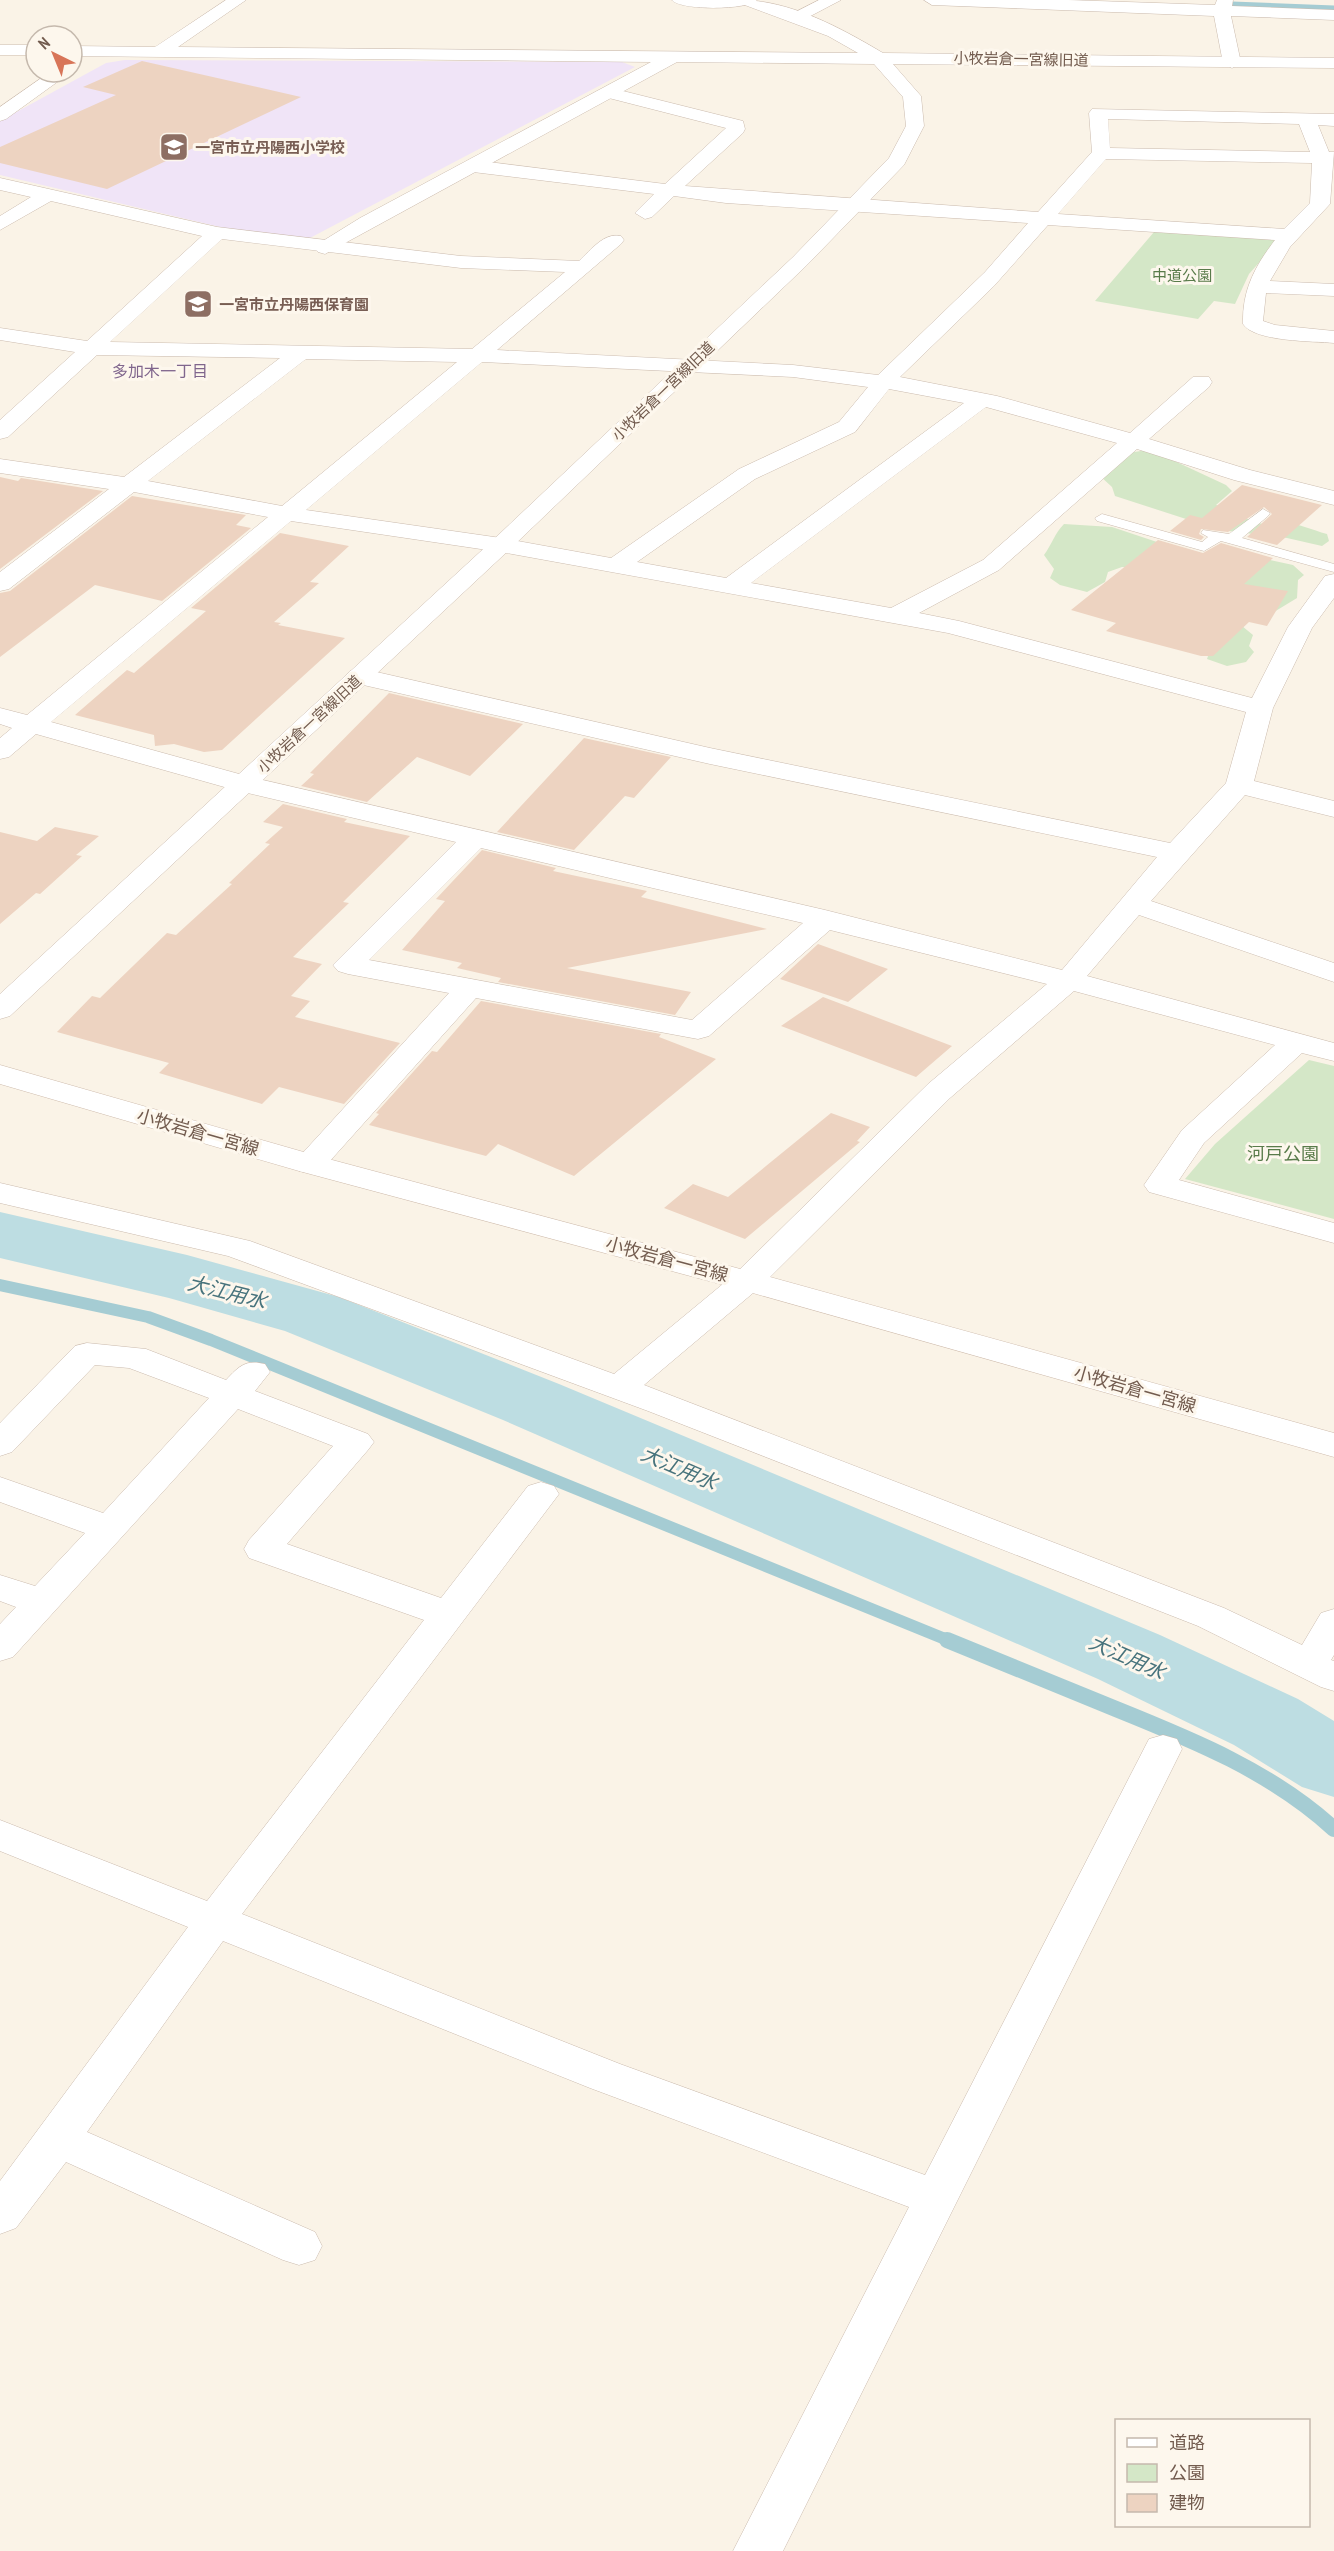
<svg xmlns="http://www.w3.org/2000/svg" width="1334" height="2551" font-family="'PT Sans Narrow','Noto Sans JP',sans-serif">
  <style>
    .education { fill: #f0e4f7 }
    .green { fill: #d4e7c7 }
    .lines { fill: none; stroke-linecap: round; stroke-linejoin: round }
    .stream-far2 { stroke: #a5ccd3; stroke-width: 7 }
    .stream-far1 { stroke: #a5ccd3; stroke-width: 12 }
    .stream { stroke: #a5ccd3; stroke-width: 16 }
    .river { fill: #bddde2; fill-rule: evenodd }
    .building { fill: #edd3c1 }
    .service-casing { stroke: #cbbbae; stroke-width: 1 }
    .minor-casing { stroke: #cbbbae; stroke-width: 1 }
    .tertiary-casing { stroke: #cbbbae; stroke-width: 1 }
    .secondary-casing { stroke: #cebbac; stroke-width: 1 }
    .service { fill: #fff; fill-rule: evenodd }
    .minor { fill: #fff; fill-rule: evenodd }
    .tertiary { fill: #fff; fill-rule: evenodd }
    .secondary { fill: #fff; fill-rule: evenodd }
    .labels { text-anchor: middle; dominant-baseline: central; stroke-width: 6; stroke-linejoin: round; paint-order: stroke }
    .far-street-label { font-size: 15px; fill: #725b4e; stroke: #fdf7ed }
    .far-education-label { font-size: 15px; font-weight: bold; fill: #785e54; stroke: #fdf7ed; text-anchor: start }
    .far-park-label { font-size: 15px; fill: #597b4a; stroke: #fdf7ed }
    .far-neighbourhood-label { font-size: 16px; fill: #80668d; stroke: #fdf7ed }
    .street-label { font-size: 18px; fill: #725b4e; stroke: #fdf7ed }
    .park-label { font-size: 18px; fill: #597b4a; stroke: #fdf7ed }
    .water-label { font-size: 20px; font-style: italic; fill: #47737c; stroke: #fdf7ed }
  </style>
  <rect width="100%" height="100%" fill="#faf3e7"/>
  <!-- education -->
  <path class="education" d="M125 60 622 62 635 67 308 239 288 243 0 175V121L106 63Z"/>
  <!-- green -->
  <path class="green" d="M1154 232 1279 240 1249 274 1235 304 1214 301 1198 319 1095 301Z
    M1141 451H1153L1226 485 1232 491 1216 505C1233 507 1246 522 1263 524 1270 524 1276 521 1282 522 1298 523 1312 530 1327 534L1329 541 1322 546 1287 538 1220 530 1115 496 1112 487 1100 476 1128 453Z
    M1064 524 1112 527 1190 553 1257 557 1293 565 1304 575 1298 580 1297 598 1274 612 1145 569 1122 567 1108 572 1105 582 1087 592 1060 585 1050 578 1054 569 1044 555C1052 544 1055 533 1064 524Z
    M1242 626 1253 635 1249 646 1254 652 1246 662 1227 666 1207 659 1209 653Z
    M1309 1060 1334 1066V1219L1185 1179 1215 1144Z"/>
  <g class="lines">
    <!-- stream-far2 -->
    <path class="stream-far2" d="M1232 5 1334 9"/>
    <!-- stream-far1 -->
    <path class="stream-far1" d="M0 1285 148 1317 211 1340 950 1641"/>
    <!-- stream -->
    <path class="stream" d="M947 1640C1003 1663 1059 1686 1116 1709 1193 1740 1272 1772 1334 1829"/>
    <!-- river -->
    <path class="river" d="M0 1212 187 1255 339 1297 559 1384 1160 1635 1298 1699 1334 1721V1797L1302 1787 1234 1745 1098 1679 503 1420 285 1331 169 1298 0 1258Z"/>
  </g>
  <!-- building -->
  <path class="building" d="M142 61 301 97 107 189 0 163V147L116 95 83 87Z
    M0 477 18 481 21 478 103 491 0 569Z
    M1242 485 1322 505 1277 545 1247 537 1272 514 1264 507 1228 532 1201 529 1199 534 1204 537 1201 540 1170 531 1190 515 1202 518Z
    M132 496 246 515 236 525 251 528 162 601 95 585 0 657V593L10 591Z
    M280 533 349 546 310 582 319 583 274 622 281 623 278 625 345 638 222 750 204 752 174 744 155 746 154 735 75 715 127 670 134 673 206 611 191 608Z
    M1158 540 1203 553 1221 543 1273 558 1244 584 1288 591 1267 626 1249 622 1213 656H1201L1106 631 1116 623 1071 610Z
    M389 693 523 724 470 776 417 757 367 802 301 786 314 774 310 773Z
    M584 738 671 757 634 798 625 796 574 850 497 832Z
    M283 804 347 819 344 822 410 836 343 902 349 903 293 957 322 964 291 996 310 1001 295 1017 400 1043 344 1104 279 1087 262 1104 159 1073 169 1063 57 1032 92 996 100 998 167 933 176 935 232 884 229 883 270 844 265 843 283 827 263 822Z
    M55 827 99 836 76 855 82 856 40 894 36 893 0 924V832L37 841Z
    M482 850 556 868 553 871 647 891 641 897 767 929 567 968 691 992 675 1015 498 982 501 978 457 968 462 963 402 950 445 901 436 899Z
    M818 944 888 969 848 1002 780 979Z
    M823 997 952 1046 916 1077 781 1026Z
    M481 1001 661 1034 659 1037 716 1059 574 1176 498 1144 486 1156 369 1125 379 1114 376 1113 432 1051 437 1052Z
    M831 1113 870 1127 857 1141 860 1142 745 1239 664 1208 693 1184 728 1197Z"/>
  <g class="lines">
    <!-- service casing -->
    <g class="service-casing">
      <path id="service" d="M1263 509 1270 513 1268 516 1242 538 1334 564V572L1221 541 1204 551 1097 521 1095 518 1102 514 1202 542 1208 537 1201 533 1203 530 1229 534Z"/>
    </g>
    <!-- minor casing -->
    <g class="minor-casing">
      <path id="minor" d="M672 0H757C749 10 680 11 672 0Z
        M819 0H841L801 21H789L786 17Z
        M924 0H1068L1215 5 1217 0H1233L1232 6 1334 10V20L1231 16 1241 63 1232 68 1223 63 1214 16 932 5Z
        M50 72H71L6 119 0 121V107Z
        M607 87 743 121 745 129 743 133 685 186 1038 212 1092 152 1089 113 1092 109 1334 114V126L1318 125 1329 152H1334L1330 204 1290 247 1270 281 1334 284V296L1266 293 1263 321 1275 325 1334 331V343C1313 341 1255 342 1243 324 1242 290 1255 266 1275 240L1048 225 994 286 900 377 997 396 1130 433 1193 377H1209L1212 382 1209 387 1149 439 1250 470 1334 491V505L1234 480 1137 449 999 570 919 613 959 621 1252 698 1288 627 1325 576 1334 574V598L1312 628 1273 708 1254 781 1334 801V817L1245 795 1151 901 1334 963V982L1139 915 1087 976 1334 1043V1061L1302 1053 1204 1143 1179 1180 1334 1223V1243L1149 1192 1144 1185 1182 1130 1275 1045 1074 991 950 1098 759 1288 644 1385 1224 1608 1302 1645 1321 1613 1334 1609V1655L1331 1660 1334 1661V1691L1321 1687 1198 1626 648 1411 228 1256 0 1203V1183L250 1241 614 1374 735 1274 928 1084 1047 984 830 930 709 1036 698 1039 476 998 321 1171 310 1173 299 1171 294 1164 299 1157 449 993 348 974 338 971 333 965 456 842 235 790 36 734 9 757 0 759V738L12 728 0 724V708L27 715 268 517 134 492 9 589 0 591V572L109 489 0 473V459L124 477 280 358 97 355 8 437 0 439V420L75 352 0 340V328L87 341 202 236 51 201 0 230V216L31 197 0 190V178L217 227 461 256 579 261C591 250 604 232 621 236L624 240 621 244 497 350 793 365 878 375 985 272 1028 223 726 203 674 196 652 217 645 219 635 213 654 194 473 172 464 166 473 160 665 184 726 128 601 96 598 92ZM1108 119 1299 124 1310 152 1110 148ZM1106 159 1312 163 1310 203 1284 229 1058 214ZM222 239 461 268 565 272 472 349 110 342ZM306 359 457 362 282 506 148 481ZM482 362 793 377 868 387 839 422 739 469 611 558 501 538 306 510ZM889 389 964 403 726 578 637 562 755 479 855 432ZM986 407 1117 443 983 560 891 608 751 583ZM291 521 501 552 948 633 1246 712 1226 783 1170 843 710 748 359 668 350 671 346 676 350 681 359 684 710 764 1157 857 1062 970 825 910 250 777 51 722ZM481 848 803 923 692 1020 369 960Z
        M87 1343 146 1349 226 1380C239 1366 246 1359 265 1364L270 1372 255 1391 368 1434 374 1442 368 1450 287 1544 441 1598 528 1486 541 1482 554 1486 559 1494 242 1914 620 2064 925 2175 1149 1739 1163 1735 1177 1739 1182 1749 783 2551H733L909 2207 590 2088 223 1941 87 2132 315 2232 322 2246 315 2260 299 2265 283 2260 66 2162 16 2228 0 2234V2181L188 1927 0 1851V1820L207 1901 424 1620 249 1558 244 1549 249 1540 333 1446 238 1409 13 1657 0 1661V1624L16 1607 0 1601V1575L35 1586 85 1533 0 1502V1477L103 1513 209 1398 129 1368 95 1365 12 1452 0 1456V1423L75 1346Z"/>
    </g>
    <!-- tertiary casing -->
    <g class="tertiary-casing">
      <path id="tertiary" d="M226 0H246L178 47 858 53 828 36 742 4 740 0C790 0 841 28 883 53L1334 58V68L893 64 921 96 924 126 904 165 807 265 509 550 10 1016 0 1019V994L493 540 793 257 889 158 906 126 903 97 874 64 677 62 325 254 318 252 315 248 318 244 360 218 651 62 72 56V46L155 47Z
        M0 45H36V55H0Z"/>
    </g>
    <!-- secondary casing -->
    <g class="secondary-casing">
      <path id="secondary" d="M0 1065 321 1157 759 1274 1334 1433V1457L735 1288 299 1171 0 1084Z"/>
    </g>
    <!-- service -->
    <use href="#service" class="service"/>
    <!-- minor -->
    <use href="#minor" class="minor"/>
    <!-- tertiary -->
    <use href="#tertiary" class="tertiary"/>
    <!-- secondary -->
    <use href="#secondary" class="secondary"/>
  </g>
  <!-- icons -->
  <defs>
    <g id="school-square" transform="scale(1.5)"><rect x="-9" y="-9" width="18" height="18" rx="4" fill="#8d6e63" stroke="#fdf7ed"/><path d="M0-5L7-2L0 1L-7-2ZM-4 1L0 2.5L4 1V4Q0 6-4 4Z" fill="#fff"/></g>
  </defs>
  <g fill-rule="evenodd">
    <use href="#school-square" x="174" y="147"/>
    <use href="#school-square" x="198" y="304"/>
  </g>
  <g class="labels">
    <!-- far-street labels -->
    <g class="far-street-label">
      <text transform="translate(1021 59) rotate(1)">小牧岩倉一宮線旧道</text>
      <text transform="translate(663 391) rotate(-44)">小牧岩倉一宮線旧道</text>
      <text transform="translate(309 724) rotate(-43)">小牧岩倉一宮線旧道</text>
    </g>
    <!-- far-education labels -->
    <g class="far-education-label">
      <text x="195" y="147">一宮市立丹陽西小学校</text>
      <text x="219" y="304">一宮市立丹陽西保育園</text>
    </g>
    <!-- far-park labels -->
    <g class="far-park-label">
      <text x="1182" y="275">中道公園</text>
    </g>
    <!-- far-neighbourhood labels -->
    <g class="far-neighbourhood-label">
      <text x="160" y="371">多加木一丁目</text>
    </g>
    <!-- street labels -->
    <g class="street-label">
      <text transform="translate(198 1132) rotate(16)">小牧岩倉一宮線</text>
      <text transform="translate(667 1259) rotate(15)">小牧岩倉一宮線</text>
      <text transform="translate(1135 1389) rotate(16)">小牧岩倉一宮線</text>
    </g>
    <!-- park labels -->
    <g class="park-label">
      <text x="1283" y="1153">河戸公園</text>
    </g>
    <!-- water labels -->
    <g class="water-label">
      <text transform="translate(227 1292) rotate(14)">大江用水</text>
      <text transform="translate(679 1468) rotate(23)">大江用水</text>
      <text transform="translate(1127 1657) rotate(24)">大江用水</text>
    </g>
  </g>
  <!-- legend -->
  <rect x="1115" y="2419" width="195" height="108" fill="#fdf7ed" stroke="#c5b9ad" stroke-width="1.5"/>
  <rect x="1127" y="2438" width="30" height="9" fill="#ffffff" stroke="#c5b9ad" stroke-width="1.5"/>
  <text x="1169" y="2449" font-size="18" fill="#725b4e">道路</text>
  <rect x="1127" y="2464" width="30" height="18" fill="#d4e7c7" stroke="#c5b9ad" stroke-width="1.5"/>
  <text x="1169" y="2479" font-size="18" fill="#725b4e">公園</text>
  <rect x="1127" y="2494" width="30" height="18" fill="#edd3c1" stroke="#c5b9ad" stroke-width="1.5"/>
  <text x="1169" y="2509" font-size="18" fill="#725b4e">建物</text>
  <!-- north arrow -->
  <g transform="translate(54 54) rotate(317)"><circle r="28" fill="#fdf7ed" stroke="#c5b9ad" stroke-width="1.5"/>
  <path d="M0-4.5L10 22L0 15L-10 22Z" fill="#d87558"/>
  <text y="-9" font-size="16" font-weight="bold" text-anchor="middle" fill="#725b4e">N</text>
  </g>
</svg>
